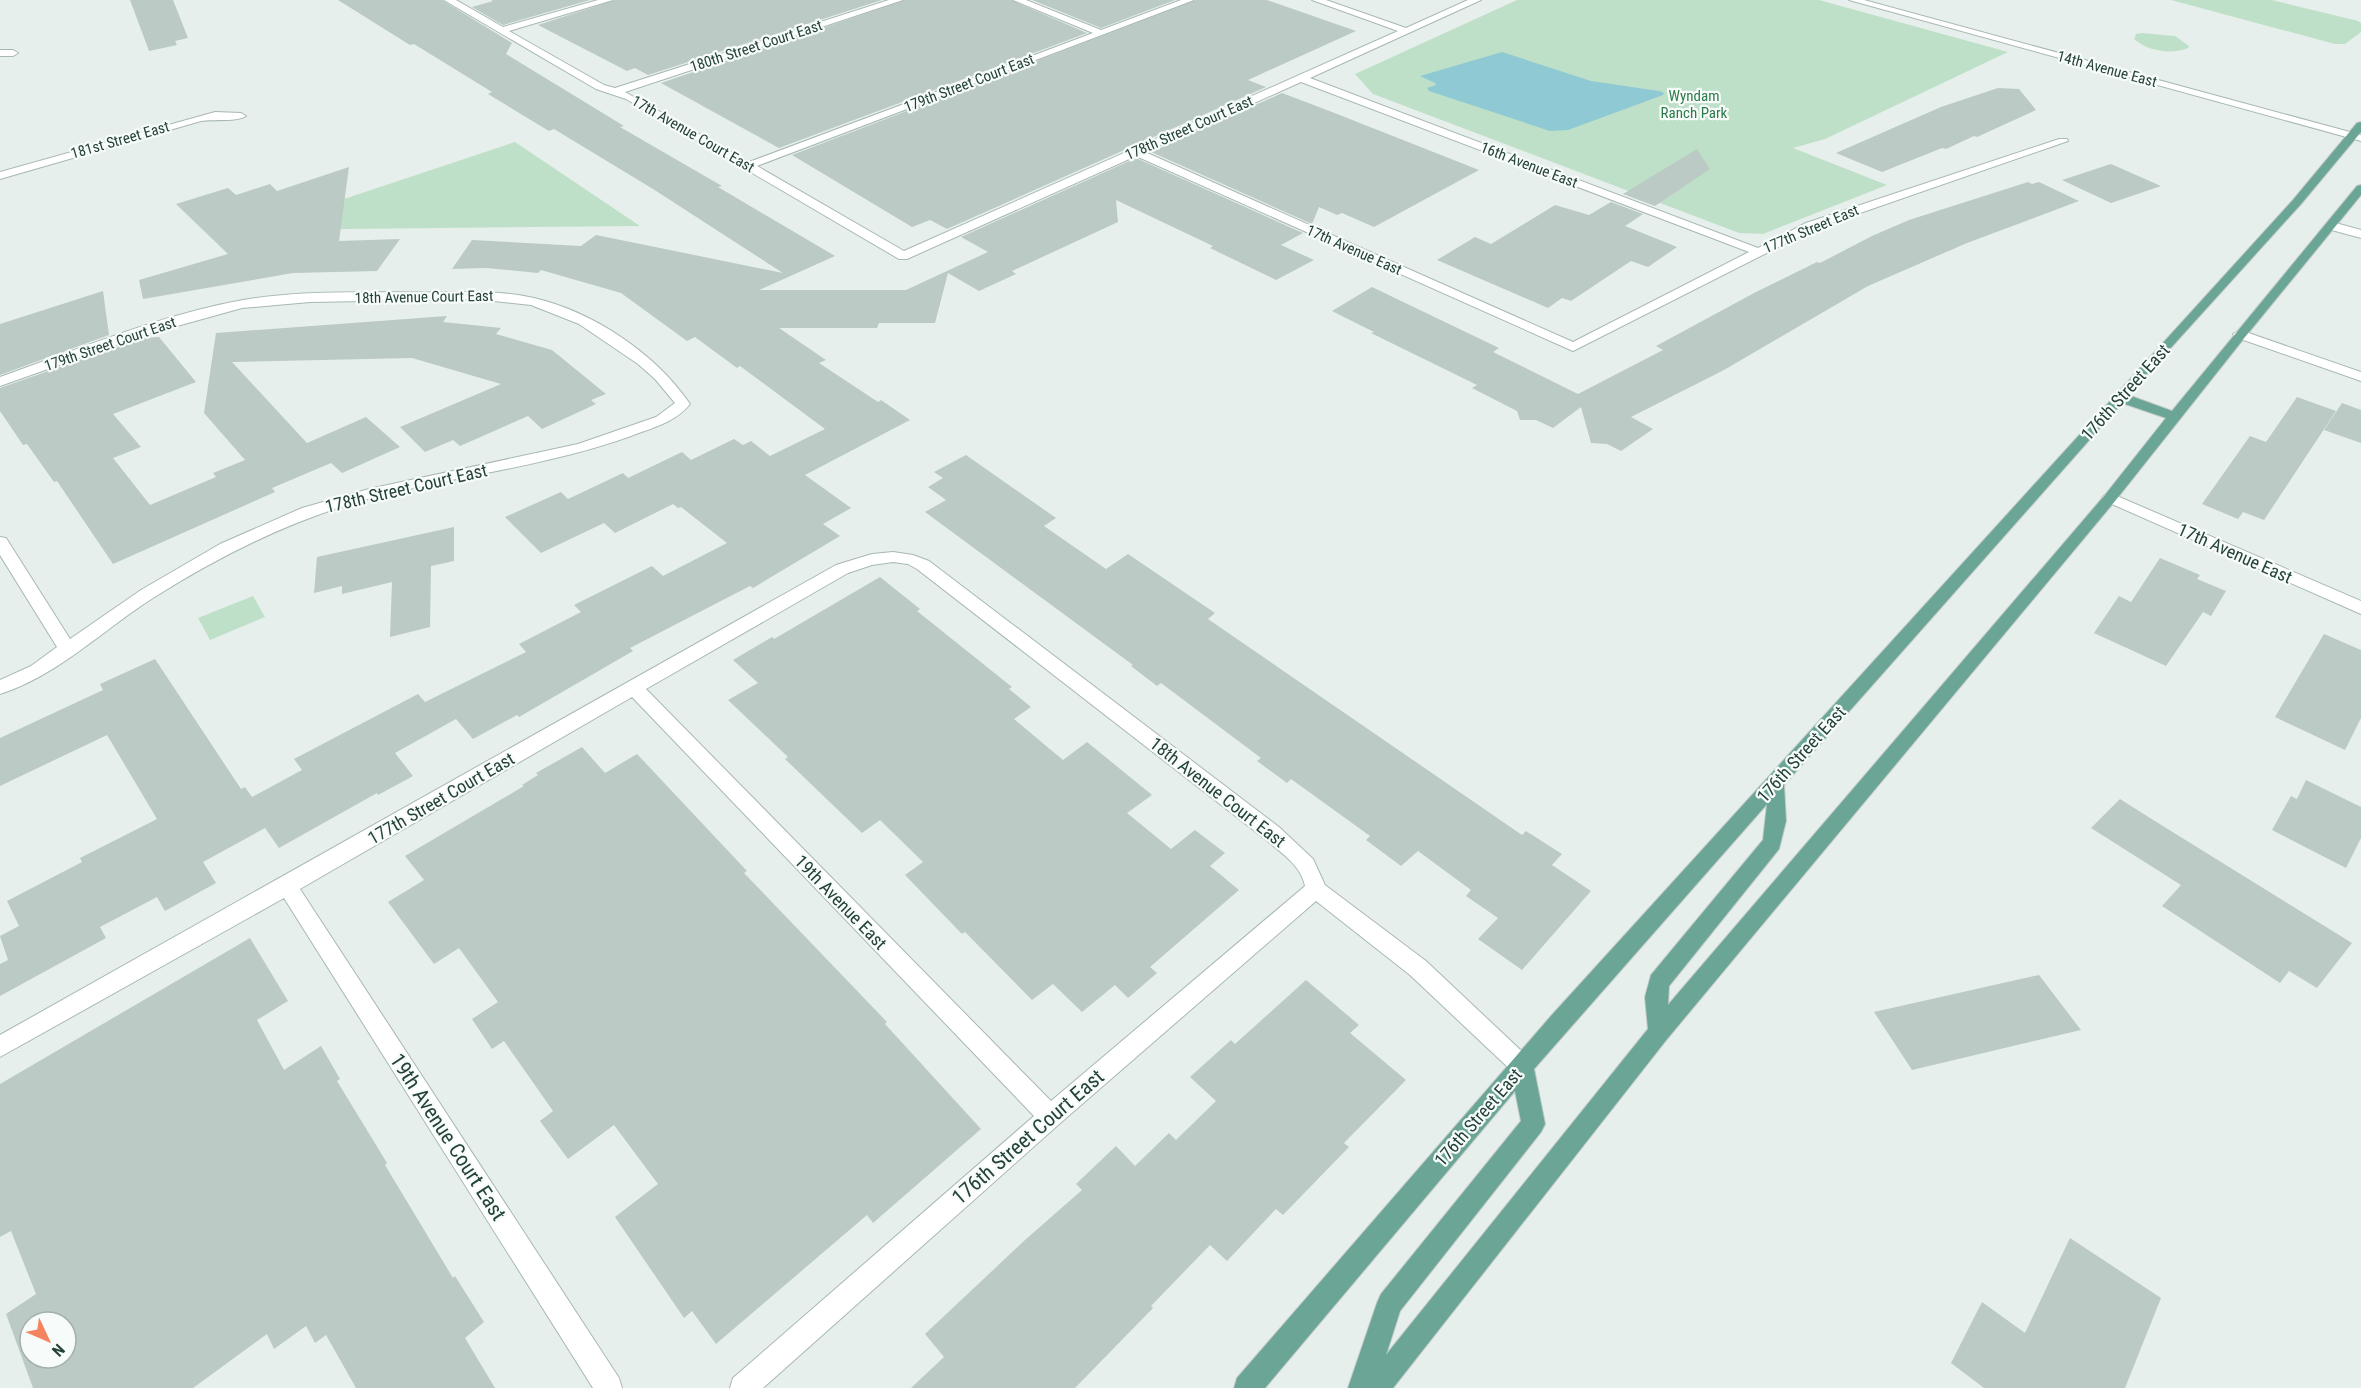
<svg xmlns="http://www.w3.org/2000/svg" width="2361" height="1388" font-family="'Roboto Condensed',sans-serif">
  <style>
    .green { fill: #bfe0c8 }
    .water { fill: #8ec9d4 }
    .building { fill: #bbcac4; fill-rule: evenodd }
    .lines { fill: none; stroke-linecap: round; stroke-linejoin: round }
    .minor-casing { stroke: #a8b8b2; stroke-width: 2 }
    .tertiary-casing { stroke: #a8b8b2; stroke-width: 2 }
    .primary-casing { stroke: #c2cac8; stroke-width: 2 }
    .minor { fill: #fff; fill-rule: evenodd }
    .tertiary { fill: #fff; fill-rule: evenodd }
    .primary { fill: #6aa596; fill-rule: evenodd }
    .labels { text-anchor: middle; dominant-baseline: central; stroke-width: 4.5; stroke-linejoin: round; paint-order: stroke }
    .far-street-label { font-size: 15px; fill: #24423a; stroke: #f7fbf9 }
    .far-park-label { font-size: 15px; fill: #2d7a4b; stroke: #f7fbf9 }
    .street-label { font-size: 18px; fill: #24423a; stroke: #f7fbf9 }
    .near-street-label { font-size: 21px; fill: #24423a; stroke: #f7fbf9 }
  </style>
  <rect width="100%" height="100%" fill="#e6efeb"/>
  <!-- green -->
  <path class="green" d="M1517 0H1819L2008 52 1825 139 1793 148 1887 185 1763 234 1739 233 1373 94 1355 74Z
    M2171 0H2272L2358 21 2361 23V32L2345 44H2335Z
    M2142 33 2175 36 2189 46 2188 48C2172 55 2147 51 2134 39L2136 34Z
    M515 142 640 226 251 230Z
    M253 596 265 617 210 640 198 618Z"/>
  <!-- water -->
  <path class="water" d="M1502 52 1591 81 1659 91 1664 93 1663 95 1568 130 1550 131 1429 91 1427 88 1436 85 1435 83 1420 76Z"/>
  <!-- building -->
  <path class="building" d="M130 0H173L188 38 175 41 177 45 149 51Z
    M338 0H442L512 43 506 54 624 126 620 127 722 186 718 187 835 256 759 290H906L988 252 961 237 1136 158 1303 233 1281 245 1314 260 1276 280 1210 248 1213 246 1116 200 1118 222 1012 271 1016 274 979 291 948 273 935 323H879L877 328H779L826 360 819 363 878 402 881 400 910 420 805 475 851 508 823 524 840 536 753 588 750 586 630 648 633 651 519 717 517 715 473 739 456 719 395 753 413 776 378 795 377 793 279 848 265 828 203 862 216 883 165 911 157 897 100 927 106 938 0 996V964L8 960 0 936 19 926 7 901 82 862 80 858 157 819 107 735 0 786V738L103 690 100 684 155 659 241 789 245 787 252 797 302 770 294 759 418 694 425 702 526 652 519 644 581 612 574 605 652 566 663 576 727 543 681 507 678 508 673 504 615 533 604 523 541 553 505 517 561 492 568 499 623 473 628 478 682 452 691 460 734 439 743 445 751 441 770 456 825 429 740 366 737 368 695 337 687 341 621 293 541 270 538 273 486 268 452 269 472 240 581 246 596 235 783 273 653 189 554 129 549 131 488 94 492 92 414 44 410 45Z
    M491 0H590L503 25 472 7 493 1Z
    M615 0H882L648 75 635 68 627 71 538 25Z
    M905 0H1011L1087 33 779 148 661 83Z
    M1032 0H1175L1101 28Z
    M1196 0H1267L1356 31 1248 80 1266 87 947 229 930 220 912 227 792 155Z
    M1998 88 2019 89 2036 110 1977 137 1974 136 1946 149 1942 148 1882 172 1836 153 1941 107Z
    M1282 93 1332 112 1479 170 1374 227 1342 213 1337 215 1319 207 1312 224 1151 152Z
    M1697 149 1710 169 1655 206 1623 194Z
    M2111 164 2161 186 2111 203 2062 180Z
    M349 167 339 241 400 239 377 271 293 273 143 299 139 280 228 254 176 204 228 188 236 195 270 184 277 191Z
    M2028 182 2032 184 2039 182 2079 201 1967 243 1868 286 1724 370 1631 417 1653 429 1621 451 1607 444 1591 443 1581 407 1553 428 1536 420H1520L1517 411 1472 388 1477 385 1371 333 1374 332 1332 311 1372 287 1499 348 1493 352 1578 394 1663 350 1656 346 1756 292 1817 262 1820 263 1872 236 1909 220Z
    M1611 202 1643 214 1625 226 1677 247 1648 267 1631 261 1571 301 1562 298 1548 308 1437 260 1475 237 1491 244 1555 205 1589 215Z
    M103 291 109 335 0 375V324Z
    M447 316 443 322 501 328 496 334 552 350 606 394 591 400 596 404 542 429 528 416 460 446 453 440 425 452 400 427 501 384 412 358 232 362 307 443 366 417 400 447 342 473 331 463 272 488 275 492 113 564 57 481 54 482 27 444 23 445 0 411V388L142 338 159 337 196 382 113 414 141 447 113 458 150 505 216 477 213 473 245 460 204 413 216 333Z
    M2297 397 2336 411 2264 520 2243 512 2238 519 2202 504 2250 436 2266 442Z
    M2342 403 2361 410V443L2324 430Z
    M966 455 1056 518 1044 526 1106 569 1128 554 1215 613 1208 619 1522 835 1526 831 1562 854 1552 865 1591 891 1522 970 1478 939 1498 918 1466 896 1471 890 1418 851 1401 866 1366 840 1370 836 1291 779 1287 783 1257 761 1261 758 1161 683 1157 686 1131 666 1133 665 925 512 946 500 928 487 943 478 934 472Z
    M454 527V561L431 566 430 627 390 637 392 582 342 594V586L314 593 317 557Z
    M2160 558 2200 575 2197 579 2226 591 2211 616 2203 612 2166 666 2094 633 2119 596 2131 602Z
    M880 577 920 609 917 611 1012 687 1009 689 1031 707 1014 719 1063 760 1087 742 1152 795 1127 813 1171 849 1195 830 1225 853 1210 866 1239 890 1150 967 1157 973 1128 998 1115 985 1082 1012 1053 984 1032 1000 965 932 962 934 905 875 923 862 880 820 862 833 785 759 788 757 728 700 758 683 733 660 772 637 774 639Z
    M2324 634 2361 650V718L2345 750 2275 717Z
    M582 747 605 773 637 754 747 871 744 873 887 1022 885 1024 981 1129 873 1223 867 1215 716 1344 692 1311 684 1318 615 1217 658 1184 614 1125 568 1159 540 1121 553 1111 504 1041 492 1049 472 1019 498 1002 459 948 434 964 388 902 424 880 405 856 524 786 522 785 538 775 536 773Z
    M2306 780 2361 807V838L2346 868 2272 830 2291 796 2297 799Z
    M2120 799 2150 818 2352 943 2317 988 2289 971 2280 983 2162 906 2181 885 2091 828Z
    M250 938 288 1001 257 1020 284 1070 321 1046 340 1079 337 1081 387 1163 385 1165 453 1278 455 1276 484 1322 465 1338 495 1388H356L326 1335 315 1343 306 1326 274 1349 267 1334 193 1388H33L6 1314 36 1294 11 1231 0 1237V1084ZM30 1322H66V1358H30Z
    M2039 975 2081 1030 1912 1070 1874 1012Z
    M1306 980 1359 1025 1350 1033 1406 1080 1344 1143 1349 1147 1283 1215 1276 1209 1227 1261 1210 1245 1151 1306 1153 1308 1075 1388H911L944 1357 925 1334 1025 1240 1082 1190 1076 1184 1116 1146 1135 1166 1169 1133 1176 1140 1216 1101 1190 1077 1231 1040 1235 1044Z
    M2070 1238 2161 1298 2125 1388H1984L1951 1363 1982 1302 2025 1333Z"/>
  <g class="lines">
    <!-- minor casing -->
    <g class="minor-casing">
      <path id="minor" d="M444 0H456L503 27 598 0H613L509 31 604 85 615 88 889 0H903L625 92 749 162 1093 33 1013 0H1026L1101 30 1181 0H1194L757 166 904 251 1398 31 1312 0H1326L1406 28 1468 0H1481L1310 78 1758 248 1806 223 2059 139H2067L2068 141 1814 229 1573 351 1136 156 907 259H899L626 99 596 89ZM1301 82 1749 252 1573 342 1145 152Z
        M0 50H13L18 53 13 56H0Z
        M215 112 241 113 246 116C238 122 213 119 201 121L0 179V172Z
        M2332 222 2361 230V238L2328 229V223Z
        M457 292C483 292 509 292 534 298 594 312 656 354 690 404 676 422 652 428 631 436 547 466 458 476 371 498 293 519 221 555 153 598 104 629 57 676 0 694V680L31 666 57 647 0 555V537L6 538 70 639 141 590 220 544 302 508 369 489 578 444 656 417 675 403 655 379 638 364 579 324 531 305 476 299 310 302 242 308 141 336 0 386V377C79 349 160 315 243 300 313 288 386 294 457 292Z
        M2240 330 2361 372V381L2235 337 2233 334Z
        M2110 493 2361 601V614L2105 501 2102 498 2105 495Z
        M893 552 913 555 929 561 1279 827 1313 859 1325 885 1426 961 1530 1059 1533 1066 1530 1073 1522 1077 1514 1073 1410 975 1316 901 1058 1125 763 1388H730L733 1378 1034 1116 632 697 300 889 619 1378 622 1388H593L284 898 0 1057V1035L836 565 872 554ZM893 562 908 564 917 569 1265 839C1280 852 1301 865 1305 886L1051 1101 646 689 848 573 872 565Z"/>
    </g>
    <!-- tertiary casing -->
    <g class="tertiary-casing">
      <path id="tertiary" d="M1849 0H1864L2361 135V141Z"/>
    </g>
    <!-- primary casing -->
    <g class="primary-casing">
      <path id="primary" d="M2361 122V132L2301 204 2128 395 2172 411 2357 186 2361 185V195L2245 337 2115 501 1667 1039 1393 1388H1348L1377 1303 1381 1294 1521 1121 1515 1091 1265 1388H1234L1237 1378 1551 1016 2293 200 2357 123ZM2122 403 2166 418 2105 495 1668 1005 1669 986 1779 849 1786 821 1784 785ZM1767 804 1763 840 1651 975 1645 997 1648 1029 1386 1355 1400 1311 1541 1132 1545 1124 1534 1069Z"/>
    </g>
    <!-- minor -->
    <use href="#minor" class="minor"/>
    <!-- tertiary -->
    <use href="#tertiary" class="tertiary"/>
    <!-- primary -->
    <use href="#primary" class="primary"/>
  </g>
  <g class="labels">
    <!-- far-street labels -->
    <g class="far-street-label">
      <text transform="translate(756 46) rotate(-18)">180th Street Court East</text>
      <text transform="translate(2107 69) rotate(15)">14th Avenue East</text>
      <text transform="translate(969 83) rotate(-21)">179th Street Court East</text>
      <text transform="translate(1189 128) rotate(-24)">178th Street Court East</text>
      <text transform="translate(693 134) rotate(30)">17th Avenue Court East</text>
      <text transform="translate(120 140) rotate(-16)">181st Street East</text>
      <text transform="translate(1529 165) rotate(21)">16th Avenue East</text>
      <text transform="translate(1811 229) rotate(-23)">177th Street East</text>
      <text transform="translate(1354 250) rotate(24)">17th Avenue East</text>
      <text transform="translate(424 297) rotate(-1)">18th Avenue Court East</text>
      <text transform="translate(110 344) rotate(-19)">179th Street Court East</text>
    </g>
    <!-- far-park labels -->
    <g class="far-park-label">
      <text x="1694" y="96">Wyndam<tspan x="1694" dy="17">Ranch Park</tspan></text>
    </g>
    <!-- street labels -->
    <g class="street-label">
      <text transform="translate(2125 392) rotate(-48)">176th Street East</text>
      <text transform="translate(406 488) rotate(-13)">178th Street Court East</text>
      <text transform="translate(2235 553) rotate(24)">17th Avenue East</text>
      <text transform="translate(1801 754) rotate(-48)">176th Street East</text>
      <text transform="translate(1218 792) rotate(38)">18th Avenue Court East</text>
      <text transform="translate(441 798) rotate(-30)">177th Street Court East</text>
      <text transform="translate(841 902) rotate(46)">19th Avenue East</text>
      <text transform="translate(1478 1117) rotate(-49)">176th Street East</text>
    </g>
    <!-- near-street labels -->
    <g class="near-street-label">
      <text transform="translate(448 1137) rotate(57)">19th Avenue Court East</text>
      <text transform="translate(1028 1137) rotate(-41)">176th Street Court East</text>
    </g>
  </g>
  <!-- north arrow -->
  <g transform="translate(48 1340) rotate(134)"><circle r="28" fill="#f7fbf9" stroke="#a3b1ad" stroke-width="1.5"/>
  <path d="M0-4.5L10 22L0 15L-10 22Z" fill="#f4845f"/>
  <text y="-9" font-size="16" font-weight="bold" text-anchor="middle" fill="#24423a">N</text>
  </g>
</svg>
